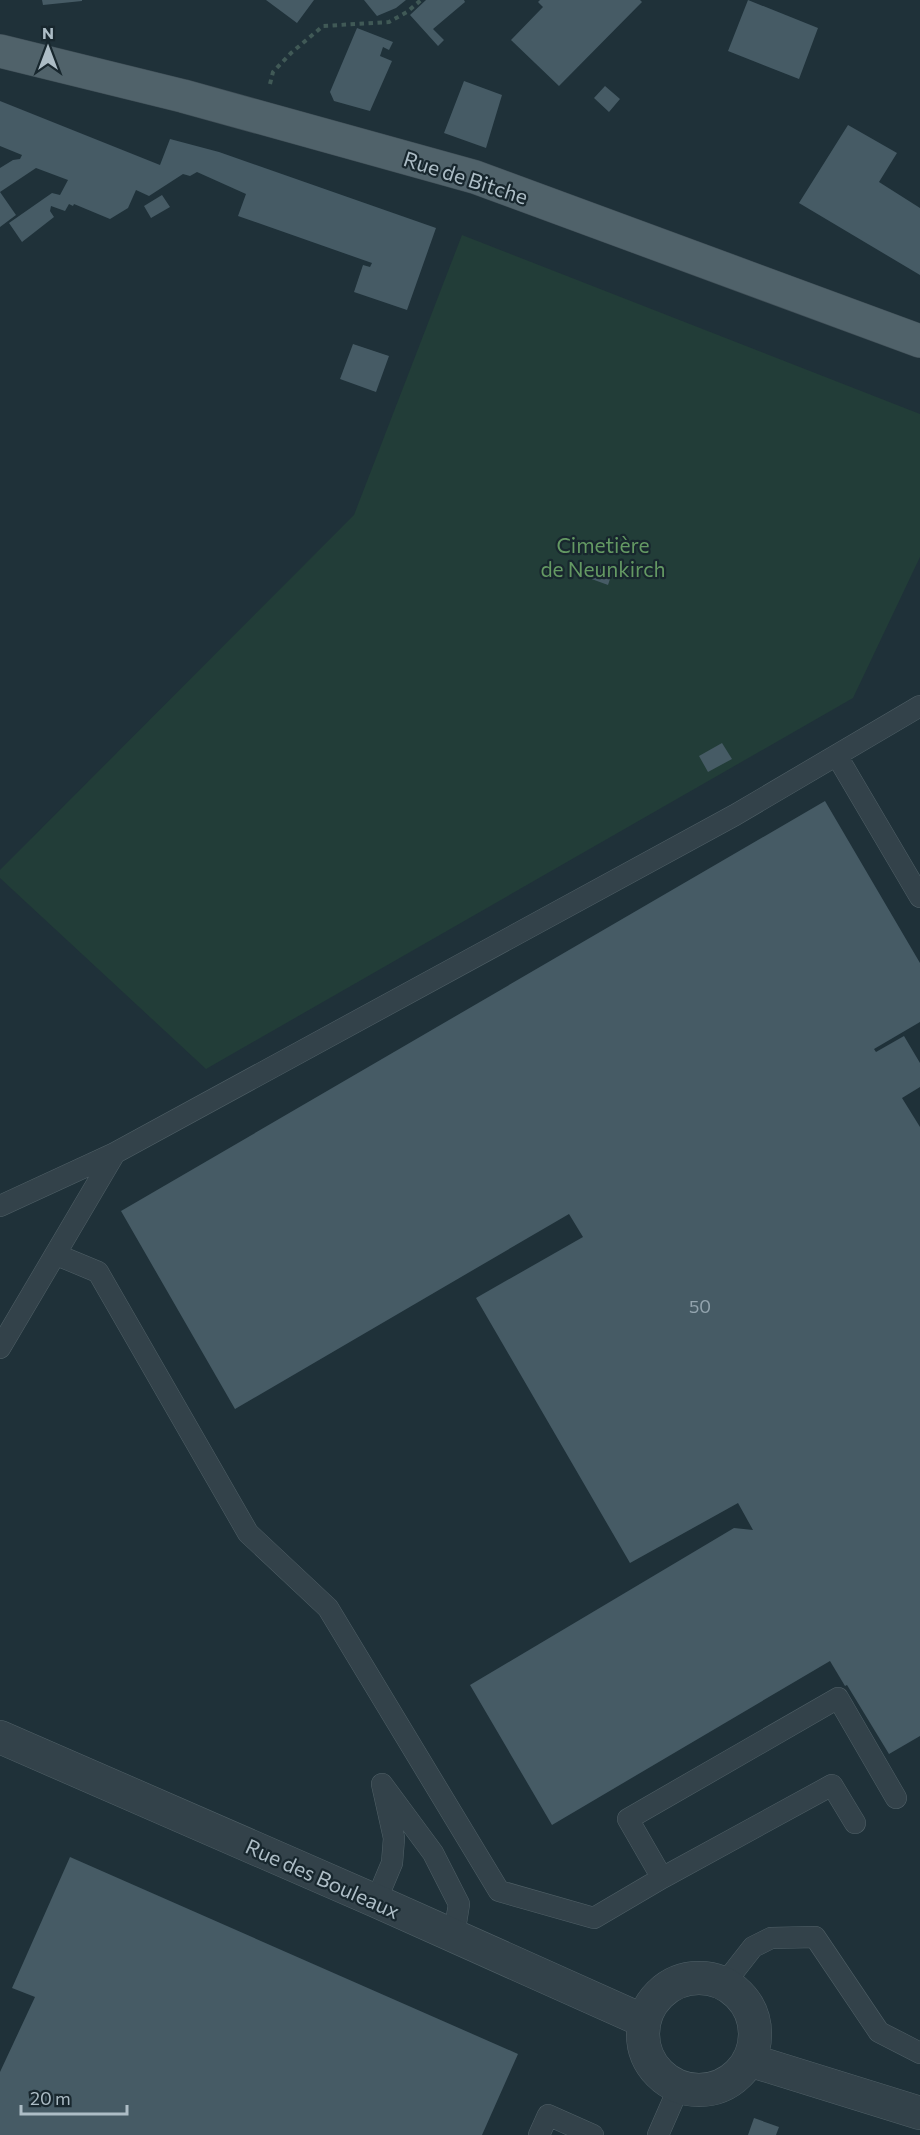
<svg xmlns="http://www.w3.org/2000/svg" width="920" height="2135" font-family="Commissioner,sans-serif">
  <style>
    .green { fill: #223d38 }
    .building { fill: #465b65 }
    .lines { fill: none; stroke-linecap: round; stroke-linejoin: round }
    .lane-casing { stroke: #506067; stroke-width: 22 }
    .street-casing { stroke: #506067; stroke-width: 34 }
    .primary-casing { stroke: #3f4e56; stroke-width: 34 }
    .path { stroke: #405956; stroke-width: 4; stroke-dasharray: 4.5 4.5; stroke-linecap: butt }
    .lane { stroke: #33424a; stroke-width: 21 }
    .street { stroke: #33424a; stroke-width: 33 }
    .primary { stroke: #50626a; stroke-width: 33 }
    .labels { text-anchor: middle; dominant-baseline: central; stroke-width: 4.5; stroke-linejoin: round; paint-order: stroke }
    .number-label { font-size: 18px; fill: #93a4ae }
    .street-label { font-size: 21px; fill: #adbdc6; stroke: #18272e }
    .park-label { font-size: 21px; fill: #649963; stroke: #18272e }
  </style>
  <rect width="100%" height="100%" fill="#1f3139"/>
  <!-- green -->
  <path class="green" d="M462 235 920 414V557L853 698 206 1069 0 878V870L354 515Z"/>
  <!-- building -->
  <path class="building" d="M42 0H82V1L43 5Z
    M266 0H314L297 23Z
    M364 0H406L396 8 377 16Z
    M426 0H464L465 2 433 29 444 40 438 46 410 15Z
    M540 0H640L642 2 559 86 511 40 543 7 538 2Z
    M748 0 818 28 799 79 728 51Z
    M357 28 393 42 389 50 383 47 380 56 392 61 370 111 334 101 330 92Z
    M464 81 502 95 486 148 444 133Z
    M605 86 620 99 609 112 594 98Z
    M0 101 160 165 170 139 219 152 436 228 407 310 354 292 363 265 370 267 372 263 238 216 246 194 197 172 190 176 183 174 149 196 136 190 128 208 110 219 74 204 73 206 69 204 65 211 51 206 50 211 54 217 22 242 9 223 52 193 60 195 68 180 36 168 0 192 16 215 0 227V168L13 160 20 159 22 155 0 146Z
    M848 125 897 153 879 182 920 208V275L799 203Z
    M162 195 170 207 151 218 144 206Z
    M353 344 389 356 376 392 340 379Z
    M589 565 612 573 608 585 586 577Z
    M722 743 732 759 708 772 699 756Z
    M825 801 920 963V1022L874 1049 876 1052 904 1036 920 1063V1087L902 1098 920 1127V1736L889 1754 847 1685 845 1686 830 1661 552 1825 470 1685 734 1528 753 1530 738 1503 630 1563 476 1298 583 1237 569 1214 235 1409 121 1211Z
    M70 1857 518 2054 482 2135H0V2072L35 1997 12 1988Z
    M754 2118 779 2127 776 2135H748Z"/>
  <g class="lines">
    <!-- lane casing -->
    <g class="lane-casing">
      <path id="lane" d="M837 756 920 897
        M0 1206 115 1153 735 815 920 706
        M57 1255 98 1272 248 1533 328 1608 499 1891 594 1918 662 1878
        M0 1348 115 1153
        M855 1823 832 1785 662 1878 628 1819 838 1698 896 1798
        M376 1901 392 1863 394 1838 382 1784 433 1853 459 1904 454 1935
        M724 1984 753 1947 771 1938 815 1937 879 2032 920 2053
        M539 2135 548 2115 593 2135
        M658 2135 679 2087"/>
    </g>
    <!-- street casing -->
    <g class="street-casing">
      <path id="street" d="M0 1737 376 1901 644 2021
        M643 2034a56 56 0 1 1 112 0a56 56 0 1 1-112 0Z
        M749 2060 920 2113"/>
    </g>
    <!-- primary casing -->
    <g class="primary-casing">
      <path id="primary" d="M0 51 183 96 475 177 920 341"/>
    </g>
    <!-- path -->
    <path class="path" d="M270 84 273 72 291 53 323 26 389 22 407 12 421 0"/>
    <!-- lane -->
    <use href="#lane" class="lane"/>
    <!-- street -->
    <use href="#street" class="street"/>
    <!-- primary -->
    <use href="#primary" class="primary"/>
  </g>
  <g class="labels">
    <!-- number labels -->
    <g class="number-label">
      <text x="700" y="1306">50</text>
    </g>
    <!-- street labels -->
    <g class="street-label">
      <text transform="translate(466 177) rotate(18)">Rue de Bitche</text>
      <text transform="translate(323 1878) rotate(24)">Rue des Bouleaux</text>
    </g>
    <!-- park labels -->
    <g class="park-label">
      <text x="603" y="544">Cimetière<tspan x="603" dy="24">de Neunkirch</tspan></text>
    </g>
  </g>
  <!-- north arrow -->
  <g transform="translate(48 48)" stroke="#18272e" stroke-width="4.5" paint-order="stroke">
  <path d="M0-4.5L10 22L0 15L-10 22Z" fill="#adbdc6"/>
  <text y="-9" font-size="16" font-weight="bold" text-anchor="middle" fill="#adbdc6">N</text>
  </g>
  <!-- scale -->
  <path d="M21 2105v9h106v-9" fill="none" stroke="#adbdc6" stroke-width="3"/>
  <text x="30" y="2105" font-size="18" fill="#adbdc6" stroke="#18272e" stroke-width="4.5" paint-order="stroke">20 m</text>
</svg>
